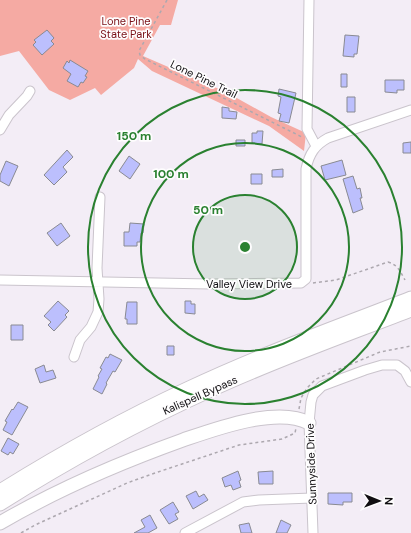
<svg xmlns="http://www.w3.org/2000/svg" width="411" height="533" font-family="'DM Sans',sans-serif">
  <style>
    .green { fill: #f5aaa3 }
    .building { fill: #bcbffd; stroke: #898a92 }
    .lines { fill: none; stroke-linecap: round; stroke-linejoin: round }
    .minor-casing { stroke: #cac4cc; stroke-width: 11 }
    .highway-casing { stroke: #cac4cc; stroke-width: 15 }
    .path { stroke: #ada8af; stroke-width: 1.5; stroke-dasharray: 3 3; stroke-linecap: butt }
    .minor { stroke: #fff; stroke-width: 9 }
    .highway { stroke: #fff; stroke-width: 13 }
    .ring { fill: none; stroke: #2a8130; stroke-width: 2 }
    .labels { text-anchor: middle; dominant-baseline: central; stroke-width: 3.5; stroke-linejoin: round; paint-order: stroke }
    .park-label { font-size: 11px; fill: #7a1117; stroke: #fefdfe }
    .street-label { font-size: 11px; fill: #100e11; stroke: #fefdfe }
    .centre { fill: #2a8130; stroke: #fefdfe; stroke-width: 2 }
    .ring-label { font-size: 12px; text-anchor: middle; font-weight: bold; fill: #2a8130; stroke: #fefdfe; stroke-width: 3.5; stroke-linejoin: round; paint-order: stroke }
  </style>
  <rect width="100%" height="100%" fill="#f3edf6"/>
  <!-- green -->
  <path class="green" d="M0 0H178L171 25H160L143 56 226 92 271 117 306 133 304 151 269 126 152 71 138 59 134 68 101 95 95 88 70 100 49 90 19 51 0 56Z"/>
  <!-- building -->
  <path class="building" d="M47 30 54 38 51 41 54 44 42 55 33 45 36 42 34 40Z
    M345 35 359 36 357 54H354V57L343 56Z
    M70 60 88 71 85 76 87 77 83 83 81 82 78 87 67 81 71 74 63 68 67 61 69 63Z
    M341 74H347V87H341Z
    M385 80H404V90H397V93L385 92Z
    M279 89 296 93 289 123 279 121 281 114 278 113 281 97 278 96Z
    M347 97H355V112H347Z
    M222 107 229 108V111L237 112 236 119 222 118Z
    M257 131H263L262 144 252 143V133H257Z
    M236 140H245V146H236Z
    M411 142V153H403V143Z
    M67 150 73 157 63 167 67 172 54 185 44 175Z
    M129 156 140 164 130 179 119 171Z
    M342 160 346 175 325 180 321 166Z
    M6 161 18 166 9 186 0 181V175Z
    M283 169V177H272V170Z
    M251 174H262V184H251Z
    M353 176 357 189 360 188 362 198H360L363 209 353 213 343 179Z
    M61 223 70 236 57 246 47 233Z
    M130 223 144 224 143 233H141L140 242H137V246H124V232H129Z
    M58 301 69 311 65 315 67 317 54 331 48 325 51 322 44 316Z
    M185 301H191V304H195V314L185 313Z
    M127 302H137V324H127V319H125Z
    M11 325H23V340H11Z
    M167 346H174V355H167Z
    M110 354 122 360 115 372 113 371 106 383 107 384 102 394 93 389 99 377 98 376 102 369 100 368 106 357 108 358Z
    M44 365 46 372 53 370 56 378 40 383 35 369Z
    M18 402 28 407 12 435 3 430 7 422 5 421 12 409 13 410Z
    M8 438 19 444 13 454 10 452 8 455 1 451Z
    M238 471 241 480 239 481 241 487 233 490 231 485 225 487 222 478Z
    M273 471V484H259L258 472Z
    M196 491 199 497 204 494 208 500 193 509 186 496Z
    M328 493H352V502H343V505L328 504Z
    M173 502 179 512 175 514 178 519 169 524 160 510Z
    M150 515 157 528 148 533H134L145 527 141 520Z
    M281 520 291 525 287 533H276Z
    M249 523 252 533H241L239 525Z"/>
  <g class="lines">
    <!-- minor casing -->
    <g class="minor-casing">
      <path id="minor" d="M309 0 307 129 316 146
        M0 130 9 115 27 96 30 91
        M0 280 210 284 301 283 306 279V169C309 154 315 145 328 138L411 110
        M74 357 80 340 91 327 98 312 99 299 97 268 100 197
        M185 533 243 502 259 500 312 498
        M313 533 309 423 311 402 313 395 322 386 365 370 382 365H397L405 371 411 382"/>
    </g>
    <!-- highway casing -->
    <g class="highway-casing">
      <path id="highway" d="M0 491C61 453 124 418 189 388 261 354 337 327 411 298
        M0 504C68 461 138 423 211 390 276 360 344 336 411 310
        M0 523C58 489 119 463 183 440 215 429 277 406 309 423"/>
    </g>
    <!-- path -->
    <path class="path" d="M167 0 139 51 140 55 145 59 302 137
      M313 283 336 280 388 262C398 265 400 271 405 280
      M299 409 301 398 307 388 316 379 380 352 411 346
      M21 533 35 525 127 483 158 472 239 445 282 439 295 433 296 428"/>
    <!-- minor -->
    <use href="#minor" class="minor"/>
    <!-- highway -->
    <use href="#highway" class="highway"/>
  </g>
  <!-- distance rings -->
  <circle cx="245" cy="247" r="52" fill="#2a8130" fill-opacity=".12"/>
  <g class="ring">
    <circle cx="245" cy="247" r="52"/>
    <circle cx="245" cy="247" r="104"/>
    <circle cx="245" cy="247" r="157"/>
  </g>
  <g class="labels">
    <!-- park labels -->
    <g class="park-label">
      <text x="126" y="21">Lone Pine<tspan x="126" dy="13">State Park</tspan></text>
    </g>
    <!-- street labels -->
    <g class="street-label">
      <text transform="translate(204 79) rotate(26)">Lone Pine Trail</text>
      <text x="249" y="284">Valley View Drive</text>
      <text transform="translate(200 395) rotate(-24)">Kalispell Bypass</text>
      <text transform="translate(311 464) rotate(-92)">Sunnyside Drive</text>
    </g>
  </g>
  <circle cx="245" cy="247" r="6" class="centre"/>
  <g class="ring-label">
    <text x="134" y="140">150 m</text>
    <text x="171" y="178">100 m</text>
    <text x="208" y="214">50 m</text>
  </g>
  <!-- north arrow -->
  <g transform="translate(379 501) rotate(91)" stroke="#fefdfe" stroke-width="3" paint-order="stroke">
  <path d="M0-3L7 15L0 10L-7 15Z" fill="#100e11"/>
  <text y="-6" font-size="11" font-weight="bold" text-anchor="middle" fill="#100e11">N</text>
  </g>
</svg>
